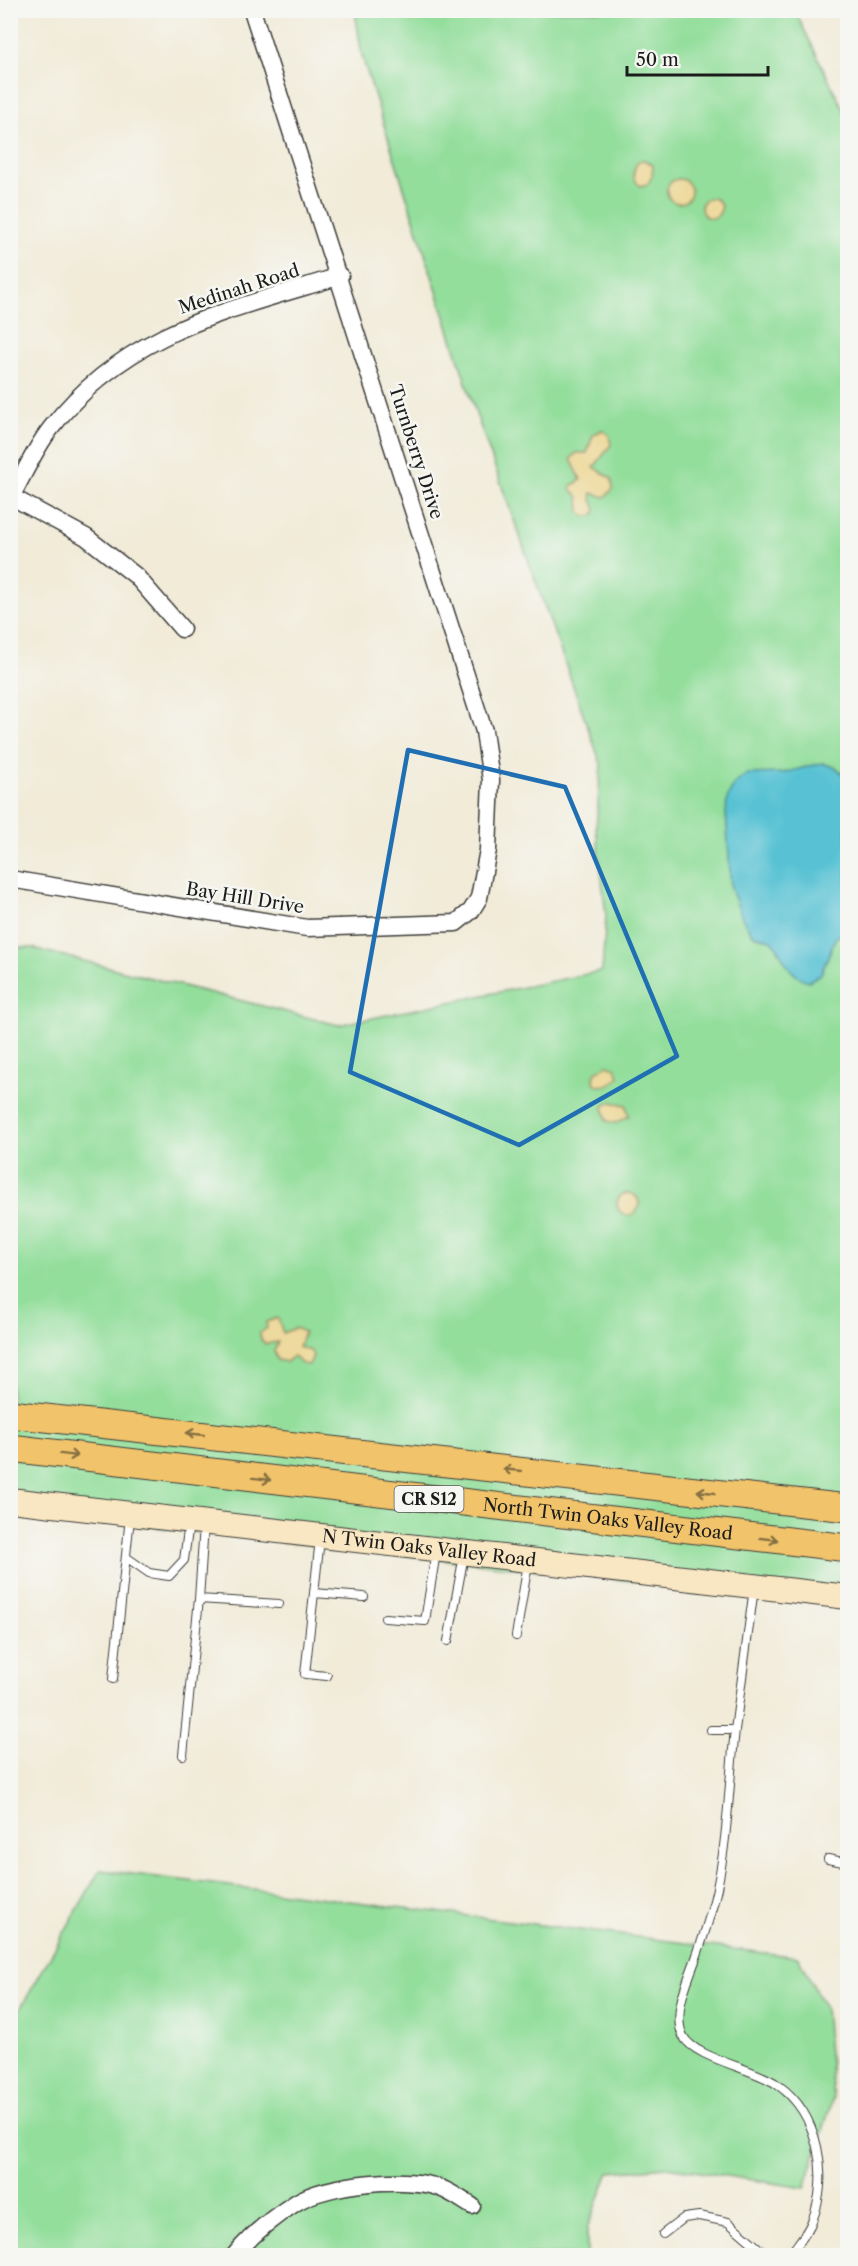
<svg xmlns="http://www.w3.org/2000/svg" width="858" height="2266" font-family="'Libre Caslon Text',serif">
  <style>
    .green { fill: #93de9b; stroke: #587d5c; stroke-width: 1.5 }
    .sand { fill: #eeda9e; stroke: #857b5d; stroke-width: 1.5 }
    .water { fill: #58c2d4; stroke: #3a6f78; stroke-width: 1.5 }
    .lines { fill: none; stroke-linecap: round; stroke-linejoin: round }
    .lane-casing { stroke: #3c3b38; stroke-width: 10 }
    .street-casing { stroke: #3c3b38; stroke-width: 19 }
    .secondary-casing { stroke: #3c3b38; stroke-width: 26 }
    .primary-casing { stroke: #3c3b38; stroke-width: 29 }
    .lane { stroke: #fff; stroke-width: 8 }
    .street { stroke: #fff; stroke-width: 16 }
    .secondary { stroke: #f9e7c3; stroke-width: 24 }
    .primary { stroke: #f1c36a; stroke-width: 27 }
    .oneway { stroke: #867043 }
    .marked { fill: none; stroke: #1f6fb2; stroke-width: 4.5; stroke-linejoin: round }
    .labels { text-anchor: middle; dominant-baseline: central; stroke-width: 5; stroke-linejoin: round; paint-order: stroke }
    .shield { fill: #f6f6f2; stroke: #5d5d5c; stroke-width: 1.5 }
    .shield-label { font-size: 16px; font-weight: bold; fill: #1c1c1c }
    .street-label { font-size: 18px; fill: #1c1c1c; stroke: #f6f6f2 }
  </style>
  <rect width="100%" height="100%" fill="#f6f6f2"/>
  <filter id="ink" filterUnits="userSpaceOnUse"><feTurbulence type="fractalNoise" baseFrequency=".0167" numOctaves="2"/><feDisplacementMap in="SourceGraphic" scale="12" xChannelSelector="R" yChannelSelector="G"/><feConvolveMatrix kernelMatrix="1 2 1 2 8 2 1 2 1" color-interpolation-filters="sRGB"/></filter>
  <filter id="wash" filterUnits="userSpaceOnUse"><feTurbulence type="fractalNoise" baseFrequency=".008" numOctaves="4" result="noise"/><feDisplacementMap in="SourceGraphic" scale="24" xChannelSelector="R" yChannelSelector="G"/><feGaussianBlur stdDeviation="1.35" result="paint"/><feColorMatrix in="noise" values="0 0 0 0 0 0 0 0 0 0 0 0 0 0 0 0 0 1.4 0 .05"/><feComposite in="paint" operator="in"/></filter>
  <g filter="url(#wash)">
    <rect width="100%" height="100%" fill="#f1ebd8"/>
    <!-- green -->
    <path class="green" d="M355 11H795L848 119 847 1605 11 1511V947L32 948 338 1025 602 971 606 916 596 828 601 764 475 411 362 56Z
      M100 1870 798 1957 825 2008 833 2098 805 2188 667 2167 609 2172 587 2229V2255L11 2256V2025Z"/>
    <!-- sand -->
    <path class="sand" d="M644 160 653 165 652 176 648 184 640 186C631 178 632 170 639 161Z
      M667 191a12 12 0 1 1 24 0a12 12 0 1 1-24 0Z
      M701 208a10 10 0 1 1 20 0a10 10 0 1 1-20 0Z
      M602 430 609 435 611 445 594 467 612 479 613 489 605 497 592 493 591 497 596 510 594 515 586 517 580 512 579 497 571 489V486L581 480 571 459 576 453H587L593 435Z
      M607 1065 616 1068 619 1076C615 1082 605 1088 597 1085L594 1082 595 1073Z
      M611 1102 626 1105 629 1116 616 1123 607 1121 603 1107Z
      M617 1204a11 11 0 1 1 22 0a11 11 0 1 1-22 0Z
      M278 1318 283 1333 295 1328 304 1332 299 1347 311 1351 313 1356 309 1365 302 1364 293 1356 287 1362 277 1360 274 1351 278 1342 265 1344 261 1340 260 1333 267 1328 266 1322Z"/>
    <!-- water -->
    <path class="water" d="M822 763 837 768 847 780V933L836 937 821 974 809 981C787 976 784 956 773 941L752 934 742 918 731 888 726 813 727 799 734 784 747 774 783 773Z"/>
  </g>
  <g filter="url(#ink)">
    <g class="lines">
      <!-- lane casing -->
      <g class="lane-casing">
        <path id="lane" d="M204 1525 199 1599 279 1604
          M320 1539 314 1593 364 1597
          M126 1557 149 1573 169 1576 184 1560 189 1523
          M314 1593 305 1674 327 1676
          M385 1618 425 1621 436 1552
          M516 1636 528 1563
          M448 1641 464 1555
          M113 1679 130 1517
          M846 1717H848
          M711 1730H735L754 1588
          M183 1755 199 1599
          M828 1859 848 1863
          M663 2234 684 2218 699 2216 728 2222 762 2251 776 2255 792 2252C799 2242 808 2232 812 2221 830 2177 819 2114 778 2085 755 2068 695 2059 683 2036 672 2013 688 1981 696 1958 704 1935 712 1912 717 1888 728 1837 729 1782 735 1730"/>
      </g>
      <!-- street casing -->
      <g class="street-casing">
        <path id="street" d="M10 496 86 537 136 576 182 629
          M10 499C23 476 35 448 51 428 127 330 228 311 340 276
          M10 879 307 928 456 923 471 911 479 898 488 850 491 780 484 731 252 10
          M234 2256C252 2234 273 2217 297 2202 326 2184 407 2175 440 2188 451 2192 462 2200 472 2206"/>
      </g>
      <!-- secondary casing -->
      <g class="secondary-casing">
        <g id="secondary">
          <path id="s1" d="M10 1500 848 1597"/>
        </g>
      </g>
      <!-- primary casing -->
      <g class="primary-casing">
        <g id="primary">
          <path d="M10 1414 848 1508"/>
          <path id="s2" d="M10 1448 848 1548"/>
        </g>
      </g>
      <!-- lane -->
      <use href="#lane" class="lane"/>
      <!-- street -->
      <use href="#street" class="street"/>
      <!-- secondary -->
      <use href="#secondary" class="secondary"/>
      <!-- primary -->
      <use href="#primary" class="primary"/>
    </g>
    <!-- one-way arrows -->
    <defs><path id="oneway-shaft" d="M-6 0H5M1.5-3L5.5 0L1.5 3" fill="none" stroke-width="1.6" stroke-linecap="round" stroke-linejoin="round" transform="scale(1.5)"/></defs>
    <g class="oneway">
      <use href="#oneway-shaft" transform="translate(195 1434) rotate(-174)"/>
      <use href="#oneway-shaft" transform="translate(69 1455) rotate(7)"/>
      <use href="#oneway-shaft" transform="translate(512 1470) rotate(-174)"/>
      <use href="#oneway-shaft" transform="translate(262 1479) rotate(7)"/>
      <use href="#oneway-shaft" transform="translate(706 1492) rotate(-174)"/>
      <use href="#oneway-shaft" transform="translate(769 1539) rotate(7)"/>
    </g>
  </g>
  <!-- marked area -->
  <path class="marked" d="M408 750 565 787 677 1056 519 1145 350 1072Z"/>
  <g class="labels">
    <!-- shield labels -->
    <rect class="shield" x="394.5" y="1486" width="69" height="26" rx="4.5"/>
    <g class="shield-label">
      <text x="429" y="1499">CR S12</text>
    </g>
    <!-- street labels -->
    <g class="street-label">
      <text transform="translate(239 289) rotate(-18)">Medinah Road</text>
      <text transform="translate(416 452) rotate(72)">Turnberry Drive</text>
      <text transform="translate(245 898) rotate(9)">Bay Hill Drive</text>
      <text stroke="none"><textPath href="#s2" startOffset="602">North Twin Oaks Valley Road</textPath></text>
      <text stroke="none"><textPath href="#s1" startOffset="422">N Twin Oaks Valley Road</textPath></text>
    </g>
  </g>
  <!-- margin -->
  <rect width="858" height="2266" fill="none" stroke="#f6f6f2" stroke-width="36"/>
  <!-- scale -->
  <path d="M627 66v9h141v-9" fill="none" stroke="#1c1c1c" stroke-width="3"/>
  <text x="636" y="66" font-size="18" fill="#1c1c1c" stroke="#f6f6f2" stroke-width="4.5" paint-order="stroke">50 m</text>
</svg>
